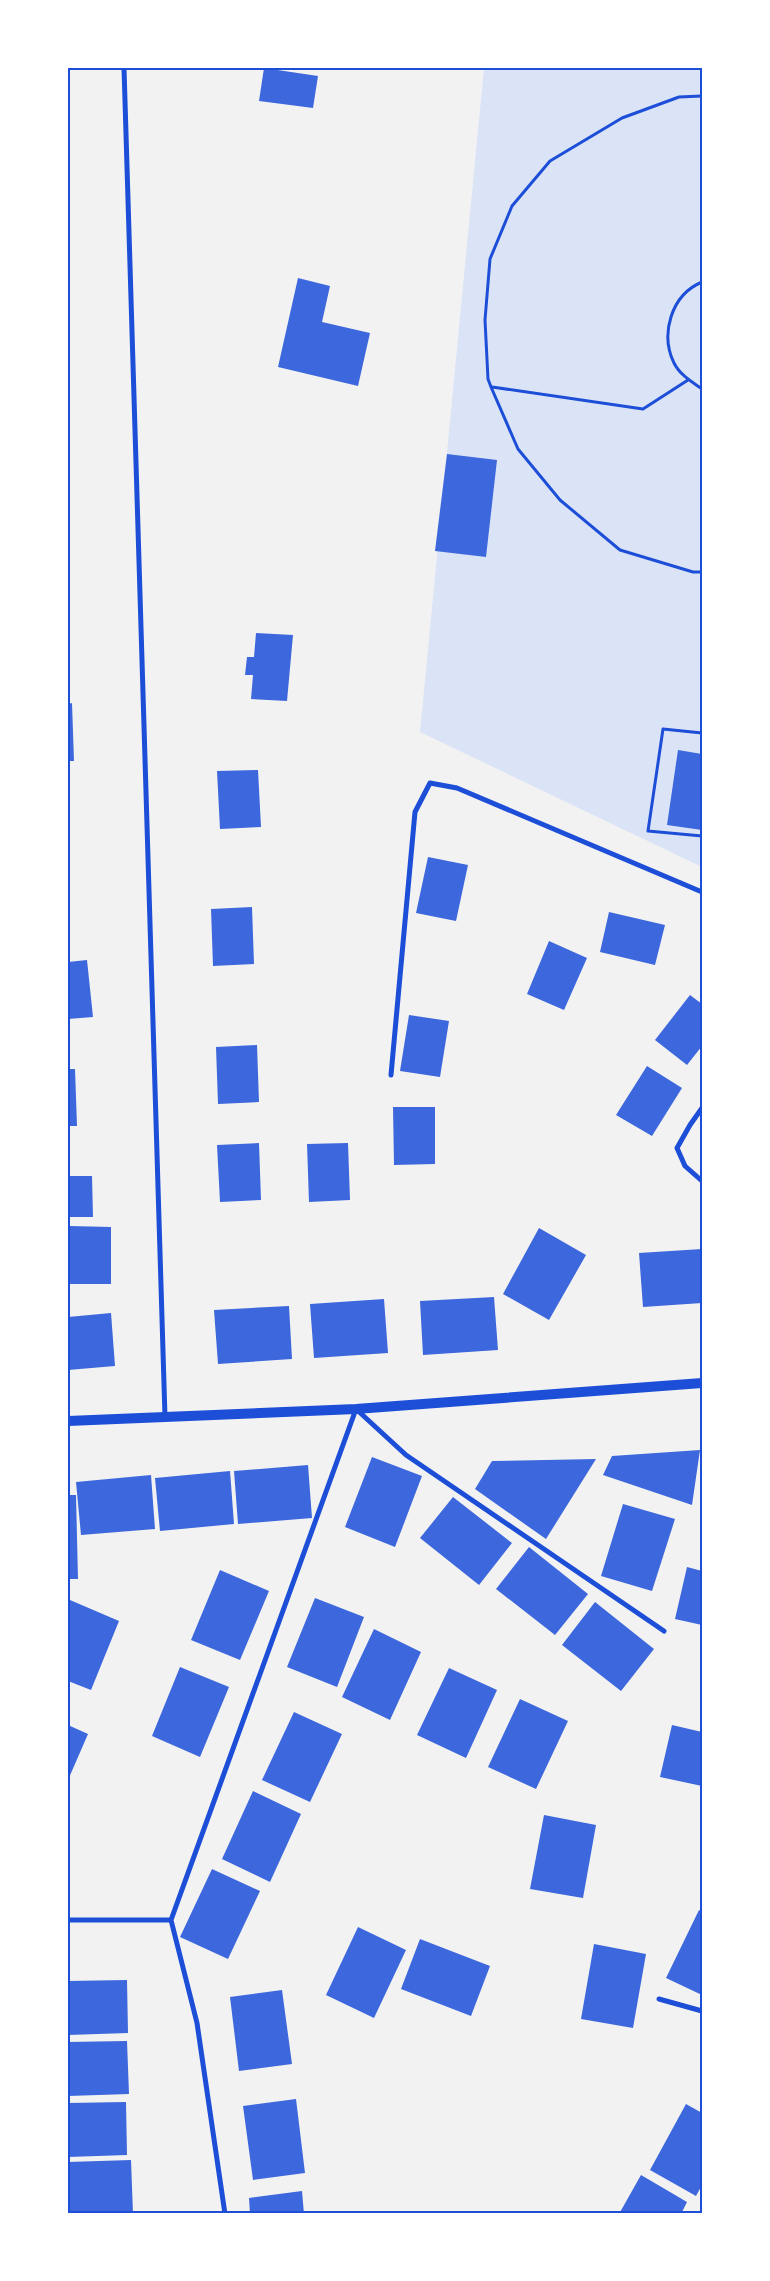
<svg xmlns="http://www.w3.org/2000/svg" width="770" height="2281" font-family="'Playfair Display',serif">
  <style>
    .green { fill: #dbe4f7 }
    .building { fill: #3d67dc }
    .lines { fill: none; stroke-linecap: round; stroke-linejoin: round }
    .path { stroke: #1d4ed8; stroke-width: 3 }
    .minor { stroke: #1d4ed8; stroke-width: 5 }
    .secondary { stroke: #1d4ed8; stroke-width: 10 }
    .neatline { fill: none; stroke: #1d4ed8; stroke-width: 2 }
  </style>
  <rect width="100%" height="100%" fill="#f2f2f2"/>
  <!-- green -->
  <path class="green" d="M484 68H702V867L420 732Z"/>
  <!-- building -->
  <path class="building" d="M264 68 318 76 313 108 259 101Z
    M298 278 330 286 322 322 370 333 358 386 278 367Z
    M447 454 497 460 486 557 435 551Z
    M256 633 293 635 287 701 251 699 253 675H245L247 657H254Z
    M72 703 74 761H68V704Z
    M678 750 702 754V830L667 825Z
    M258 770 261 827 220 829 217 771Z
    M428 857 468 865 456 921 416 913Z
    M252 907 254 964 213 966 211 909Z
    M609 912 665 925 655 965 600 952Z
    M549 941 587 958 564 1010 527 994Z
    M87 960 93 1017 68 1019V962Z
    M690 995 702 1004V1046L687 1065 655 1040Z
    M409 1015 449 1021 440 1077 400 1071Z
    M257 1045 259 1102 218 1104 216 1047Z
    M647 1066 682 1088 652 1136 616 1115Z
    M68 1069H75L77 1126H68Z
    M393 1107H435V1164L394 1165Z
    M259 1143 261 1200 220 1202 217 1145Z
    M348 1143 350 1200 309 1202 307 1144Z
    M68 1176H92L93 1217H68Z
    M70 1226 111 1227V1284H70Z
    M539 1228 586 1255 549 1320 503 1294Z
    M702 1249V1303L643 1307 639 1253Z
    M494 1297 498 1350 423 1355 420 1301Z
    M384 1299 388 1353 314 1358 310 1304Z
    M289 1306 292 1359 218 1364 214 1310Z
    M111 1313 115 1366 68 1370V1317Z
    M700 1450 692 1505 603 1475 612 1456Z
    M372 1457 422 1476 395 1547 345 1527Z
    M596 1459 546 1539 475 1489 492 1461Z
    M308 1465 312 1518 238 1524 234 1471Z
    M230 1471 234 1524 160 1531 155 1478Z
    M151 1475 155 1529 81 1535 76 1482Z
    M68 1495H76L78 1579H68Z
    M453 1497 512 1543 479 1585 420 1538Z
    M623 1504 675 1519 652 1591 601 1576Z
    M529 1547 588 1594 555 1635 496 1589Z
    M687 1567 702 1571V1625L675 1619Z
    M220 1570 269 1591 240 1660 191 1640Z
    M315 1598 364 1617 337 1687 287 1667Z
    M70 1600 119 1621 91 1690 68 1681V1607Z
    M595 1602 654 1649 621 1691 562 1645Z
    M374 1629 421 1652 390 1720 342 1697Z
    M180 1667 229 1687 200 1757 152 1736Z
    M449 1668 497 1690 466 1758 417 1735Z
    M520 1699 568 1721 536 1789 488 1767Z
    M294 1712 342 1734 310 1802 262 1780Z
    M68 1725 88 1734 68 1780Z
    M672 1725 702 1732V1786L660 1777Z
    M253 1791 301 1814 270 1882 222 1859Z
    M544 1815 596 1825 583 1898 530 1889Z
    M212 1869 260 1891 228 1959 180 1937Z
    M699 1910 702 1912V1995L666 1978Z
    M358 1927 406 1950 374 2018 326 1995Z
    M420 1939 490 1966 471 2016 401 1989Z
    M594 1944 646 1954 633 2028 581 2019Z
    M127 1980 128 2033 68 2035V1981Z
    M282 1990 292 2064 239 2071 230 1997Z
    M127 2041 129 2094 68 2096V2042Z
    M296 2099 305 2173 253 2180 243 2106Z
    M126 2102 127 2155 68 2157V2103Z
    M686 2104 702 2113V2185L696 2196 650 2170Z
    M131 2160 133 2214H68V2162Z
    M641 2175 687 2202 681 2214H619Z
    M302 2191 304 2214H250L249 2198Z"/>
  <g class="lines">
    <!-- path -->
    <path class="path" d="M702 96 679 97 622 118 550 161 512 206 490 259 485 320 488 379 491 387 518 449 560 500 620 550 693 572H702
      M702 282C671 295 660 334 674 363 680 375 692 382 702 389
      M492 387 643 409 688 380
      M702 733 663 729 648 831 702 836"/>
    <!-- minor -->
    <path class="minor" d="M124 68 165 1417
      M391 1075 415 812 430 783 457 788 702 892
      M702 1108 690 1125 677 1148 685 1166 702 1181
      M68 1920H171
      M659 1999 702 2011
      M225 2214 197 2023 171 1920 356 1409 406 1455 664 1631"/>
    <!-- secondary -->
    <path class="secondary" d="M68 1421 356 1409 702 1383"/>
  </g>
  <!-- border -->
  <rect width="770" height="2281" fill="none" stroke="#ffffff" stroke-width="138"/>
  <rect x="69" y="69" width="632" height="2143" class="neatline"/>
</svg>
